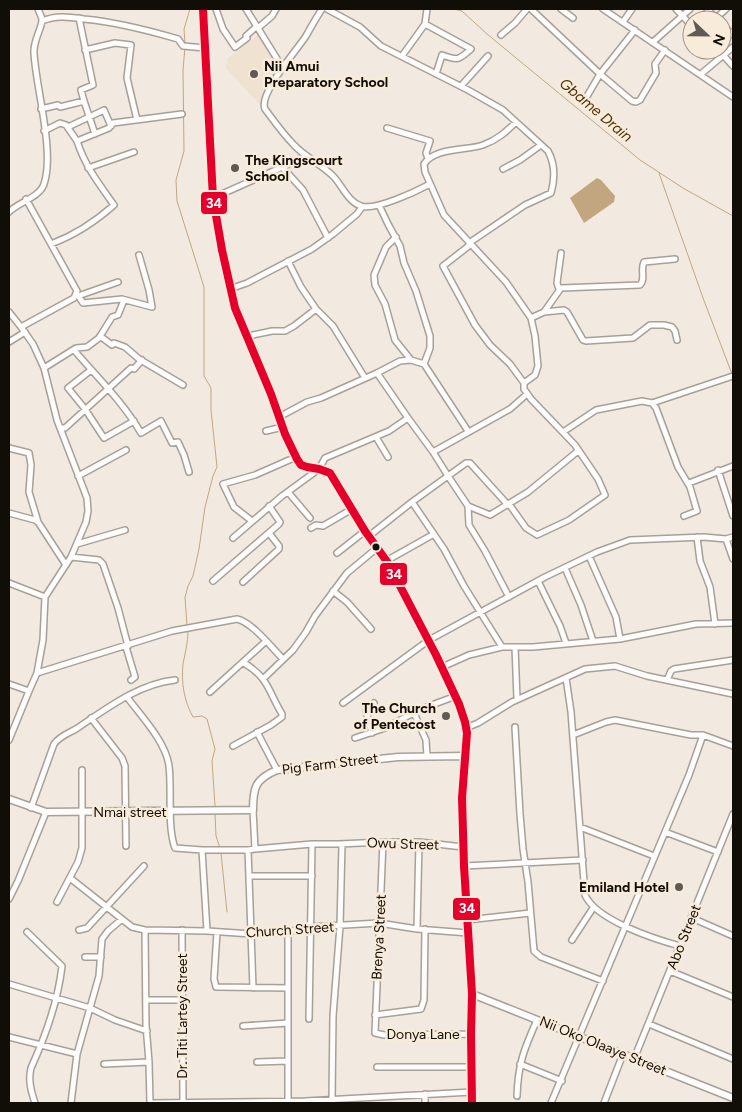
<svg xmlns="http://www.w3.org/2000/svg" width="742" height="1112" font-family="Figtree,sans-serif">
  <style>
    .built { fill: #efe2d1 }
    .water { fill: #c2a680 }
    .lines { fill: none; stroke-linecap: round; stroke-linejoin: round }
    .stream { stroke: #c2a680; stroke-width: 1 }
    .minor-casing { stroke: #a6a099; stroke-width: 8 }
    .tertiary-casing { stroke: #a6a099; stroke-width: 9 }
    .minor { stroke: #fdfcfa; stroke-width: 5 }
    .tertiary { stroke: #fdfcfa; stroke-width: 6 }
    .bus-1-casing { stroke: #f9ebda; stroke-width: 11 }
    .bus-1 { stroke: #e4002b; stroke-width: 8 }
    .poi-dot { fill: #605a53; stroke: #f9ebda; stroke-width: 2 }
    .bus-dot { fill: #110d07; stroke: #f9ebda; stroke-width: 2 }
    .labels { text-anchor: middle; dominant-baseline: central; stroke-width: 5; stroke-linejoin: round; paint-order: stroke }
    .poi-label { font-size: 14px; font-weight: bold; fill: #110d07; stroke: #f9ebda; text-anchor: start }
    .street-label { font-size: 14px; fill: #110d07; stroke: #f9ebda }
    .water-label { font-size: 15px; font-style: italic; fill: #4e340a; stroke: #f9ebda }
    .line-badge { stroke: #f9ebda; stroke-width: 2 }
    .badge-label { font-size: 14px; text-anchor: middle; font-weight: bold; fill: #fff }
  </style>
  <rect width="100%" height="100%" fill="#f2eae1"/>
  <!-- built -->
  <path class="built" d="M259 34 281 66 260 105 225 67 228 62 227 59Z"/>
  <!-- water -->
  <path class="water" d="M597 178 601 180 615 196 614 202 584 223 570 198Z"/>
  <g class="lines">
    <!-- stream -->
    <path class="stream" d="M454 9 462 11 487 34 640 160 683 188 733 216
      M185 43 184 29 190 9
      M185 47 183 70 184 151 176 180 177 201 204 287V376L211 388V410L217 467 213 476 205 507 199 549 193 576 188 586 185 597 187 626
      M659 173 703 298 732 374
      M188 632C188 643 185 653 183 664 181 682 184 701 193 717L202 716 207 719 215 749 212 761 215 806
      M215 813 216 836 220 848
      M221 853 227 912"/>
    <!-- minor casing -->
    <g class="minor-casing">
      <path id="minor" d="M203 9 213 198 222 250 235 308 271 394 285 434 297 459 301 465 307 467 319 469 330 473 365 531 388 563 429 640 459 704 465 722 467 733 464 756
        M216 9 223 29 235 47 247 38 246 36 257 26
        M246 9 279 62 284 66
        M322 9C316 18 311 27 306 36 297 50 258 94 265 109 274 121 283 134 294 145 305 157 321 164 333 176 342 185 348 202 361 206 375 211 417 191 430 184
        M327 9 360 27 381 46 468 90 503 110 548 151C555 164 555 179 551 193L525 205 469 243
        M531 9 600 74 632 101 636 102 640 100 656 73 655 64 665 50
        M561 9 573 18
        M603 9 733 97
        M676 9 692 26
        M707 9 718 20
        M79 18 93 85 81 90 84 101
        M716 18 726 9
        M42 21C56 15 69 17 84 19 117 22 147 30 178 39L183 46 205 48
        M623 22 632 9
        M425 24 471 49C459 60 458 61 442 55L436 74
        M722 24 733 35
        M258 28 272 16 276 9
        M501 35 515 23 527 9
        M653 42 690 9
        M85 50 115 43 131 45 127 78 137 120
        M723 55 733 66
        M402 56 425 24 427 9
        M701 74 733 47
        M461 86 488 56
        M583 103 600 74 635 30
        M41 109 58 105 60 107 84 101 95 134
        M68 127 104 110 111 126
        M387 128 430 141 426 153 428 158
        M44 131 60 123 66 125 77 141 109 128 113 123 182 114
        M88 168 134 152
        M283 168 303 190 328 238
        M503 169 520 160 541 145
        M213 198 307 156
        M379 205 388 224 400 246 404 263 416 291 430 336V348L424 364
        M9 212C19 202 40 197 44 184 55 152 36 89 34 53 33 41 42 28 42 20 42 17 39 12 38 9
        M396 237 386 247 374 275 375 285 385 304 395 340 411 360
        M51 244C75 235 95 222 114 205 99 184 85 166 77 141
        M470 245 443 266 475 325 490 345 510 364 524 383
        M288 261 301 287 316 309 333 326 365 378
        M230 289 247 283 312 249 333 234 357 214 362 207
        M559 289 557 283 561 253
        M77 294 83 303 122 299 152 307 149 290 139 255
        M78 296 118 282
        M9 312 21 327 33 344 44 368 57 420 87 498 88 511 86 522 71 557 45 597 43 640 37 673
        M544 312 561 288 640 285C646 279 640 270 644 262L675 259
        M531 318 544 312 564 310 567 312 583 340 586 341 633 338 650 325H664L672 327 675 331 677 340
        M21 327 74 298 77 291 26 199
        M100 336 112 345 114 343 125 347 139 359 183 385
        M248 336 272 331H285L294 326 316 309
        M9 342 25 332
        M74 350C97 377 123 402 141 433L161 421 172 443 178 442 184 455 189 472
        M44 368 76 348 87 347 99 338 112 317 118 315 124 300
        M91 370 68 388 85 409 104 438 134 421
        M377 373 408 418 433 452 448 476 466 463H470L508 505
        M652 403 656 408 678 467 690 487 697 511 684 516
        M279 417 307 402 321 398 377 373 400 361 411 360 424 364 468 431
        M60 428H65L131 368 134 369 142 360
        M266 431 283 427
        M563 432 596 410 642 401 652 403 733 376
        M376 437 388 457
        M9 448 29 453 31 465 29 492 38 522
        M433 452 510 409 527 394
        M718 470 733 516
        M78 476 126 450
        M689 483 733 466
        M288 492 310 518
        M412 502 444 549 464 586 502 647
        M509 504 526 528 537 535 569 520 605 495 598 479 575 445 531 399 524 389V383L535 375 538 366 535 336 531 318 506 282 444 215 425 172 424 164C435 147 466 151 483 145 497 140 506 132 516 122
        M468 506 469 525 485 551 509 597
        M9 513 35 520 38 522 66 565
        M252 521 234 507 223 484 255 475 296 457
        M311 528 316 525 323 526 352 509
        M369 536 412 502 448 476 468 506 490 515 528 492 578 451
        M697 537 700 561 710 587 715 624
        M233 538 282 496 319 469 325 458 389 431 408 418
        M726 539 733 559
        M77 544 125 530
        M337 553 365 531
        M589 556 616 617 620 639
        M71 557 99 560 103 564 118 608 128 646
        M386 561 434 534
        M565 568 581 605 593 641
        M213 581 279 524 280 522 269 506
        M538 581 560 626 566 643
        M243 582 279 549V546L269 533
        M9 583 45 597
        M333 591 347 602 371 629
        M126 647 135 677 131 680
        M515 647 517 699
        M442 667 469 655 502 647H533L620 639 696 624 733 623
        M264 678 293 650 306 632 315 616 347 573 377 548
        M566 678 571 712 585 895C596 920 654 939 680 946
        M667 680 671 671 674 669 733 660
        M9 684 29 691 9 740
        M29 691 37 673 172 631 237 619C252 622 272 648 283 659
        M210 692 265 642
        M127 697C141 716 166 742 169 766 172 789 167 827 175 848L202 850H248L255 849
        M343 703 429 640 545 577 597 552 630 540 704 537 726 539 733 537
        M414 713 426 740 427 756
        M91 718 122 758 125 766 126 846
        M515 727 520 814 523 849 528 882 534 951 541 957 603 981
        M466 728 478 723 512 702 585 669 615 666 647 676 733 694
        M257 732 277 770
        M372 733 366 711 374 703
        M573 735 606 722 615 720 691 735H703L733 746
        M355 738 385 728 421 709 456 696
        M233 746 271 725 282 717V714C268 691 269 678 244 663
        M31 808 54 744C60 736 67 734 76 729 106 709 138 684 175 680
        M253 810 255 849 312 844H339L383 842H419L463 847
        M580 827 654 856
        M665 832 718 852
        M383 842 375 1033 384 1035 471 1034
        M202 850 207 931
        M248 850 253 988
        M464 866 583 860
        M249 876H312
        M70 878 132 927 145 930 207 931 252 934 288 932 310 927 379 923 417 929 468 933
        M9 899 18 881 46 812
        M57 902 78 862 82 848V770
        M692 918 733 936
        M467 920 530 913
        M417 929 419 842
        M79 930 87 928 144 866
        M145 930 146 1025 149 1062 150 1103
        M182 930 183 1102
        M27 932 62 966C58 1002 46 1035 31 1068 28 1080 31 1091 35 1103
        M217 932 214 979 216 987 288 988
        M288 932V1102
        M572 940 593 908
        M85 957H101
        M670 971 733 997
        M9 984 90 1008 115 1020 147 1031
        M146 1000H182
        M375 1015 421 1009 424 1000 425 929
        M309 1019 312 844
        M649 1024 733 1059
        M243 1026 288 1023
        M9 1037 77 1054
        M634 1059 733 814
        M257 1062 288 1061
        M104 1064 149 1062
        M520 1064 562 1081
        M377 1067H472
        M517 1096C518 1064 524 1049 537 1020
        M332 1099 333 1016 340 926 342 844
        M71 1103 77 1054 99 976 102 939 108 931 122 919
        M151 1103 305 1101 472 1092
        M425 1103V1094
        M472 1103 471 1034 472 994
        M551 1103 689 775 703 735
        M604 1103 623 1054"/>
    </g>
    <!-- tertiary casing -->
    <g class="tertiary-casing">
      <path id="tertiary" d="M9 799 46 812 253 810C253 788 255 779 277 770L398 757 464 756C461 836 466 915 472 994L733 1098"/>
    </g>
    <!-- minor -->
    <use href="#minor" class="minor"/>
    <!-- tertiary -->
    <use href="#tertiary" class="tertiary"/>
    <!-- bus-1 casing -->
    <g class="bus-1-casing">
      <path id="bus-1" d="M203 9 213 198 222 250 235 308 271 394 285 434 297 459 301 465 307 467 319 469 330 473 365 531 388 563 436 655 459 704 465 722 467 733 462 798 464 866 472 994 471 1034 472 1103"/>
    </g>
    <!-- bus-1 -->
    <use href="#bus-1" class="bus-1"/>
  </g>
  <!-- markers -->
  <g class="poi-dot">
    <circle cx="254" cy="74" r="5"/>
    <circle cx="235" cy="168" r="5"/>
    <circle cx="446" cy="716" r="5"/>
    <circle cx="679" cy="887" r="5"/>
  </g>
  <circle class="bus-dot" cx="376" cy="547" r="4.5"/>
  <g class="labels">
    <!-- poi labels -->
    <g class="poi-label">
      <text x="264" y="66">Nii Amui<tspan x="264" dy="16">Preparatory School</tspan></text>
      <text x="245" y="160">The Kingscourt<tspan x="245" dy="16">School</tspan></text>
      <text x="436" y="708" text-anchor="end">The Church<tspan x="436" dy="16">of Pentecost</tspan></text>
      <text x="669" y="887" text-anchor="end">Emiland Hotel</text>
    </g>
    <!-- street labels -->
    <g class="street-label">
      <text transform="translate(330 764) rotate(-7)">Pig Farm Street</text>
      <text x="130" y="812">Nmai street</text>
      <text transform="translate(403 844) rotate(2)">Owu Street</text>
      <text transform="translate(290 930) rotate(-4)">Church Street</text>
      <text transform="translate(379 937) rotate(-87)">Brenya Street</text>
      <text transform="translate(684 937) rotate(-68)">Abo Street</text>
      <text transform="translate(182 1016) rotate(-90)">Dr. Titi Lartey Street</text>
      <text x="423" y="1034">Donya Lane</text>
      <text transform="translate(603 1046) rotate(22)">Nii Oko Olaaye Street</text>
    </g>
    <!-- water labels -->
    <g class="water-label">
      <text transform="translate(596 110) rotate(40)">Gbame Drain</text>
    </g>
  </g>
  <g class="line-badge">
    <rect x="200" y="191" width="28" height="24" rx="5" fill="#e4002b"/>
    <rect x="379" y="562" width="29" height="24" rx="5" fill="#e4002b"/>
    <rect x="452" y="897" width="29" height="24" rx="5" fill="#e4002b"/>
  </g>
  <g class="badge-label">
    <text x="214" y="208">34</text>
    <text x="394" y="579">34</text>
    <text x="467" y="913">34</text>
  </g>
  <!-- border -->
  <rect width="742" height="1112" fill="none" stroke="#110d07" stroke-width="20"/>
  <!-- north arrow -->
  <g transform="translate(707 35) rotate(112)"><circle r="24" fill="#f9ebda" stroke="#9c9286"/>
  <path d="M0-4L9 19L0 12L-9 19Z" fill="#605a53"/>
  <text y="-8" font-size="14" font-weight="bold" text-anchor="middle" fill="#110d07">N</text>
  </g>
</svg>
